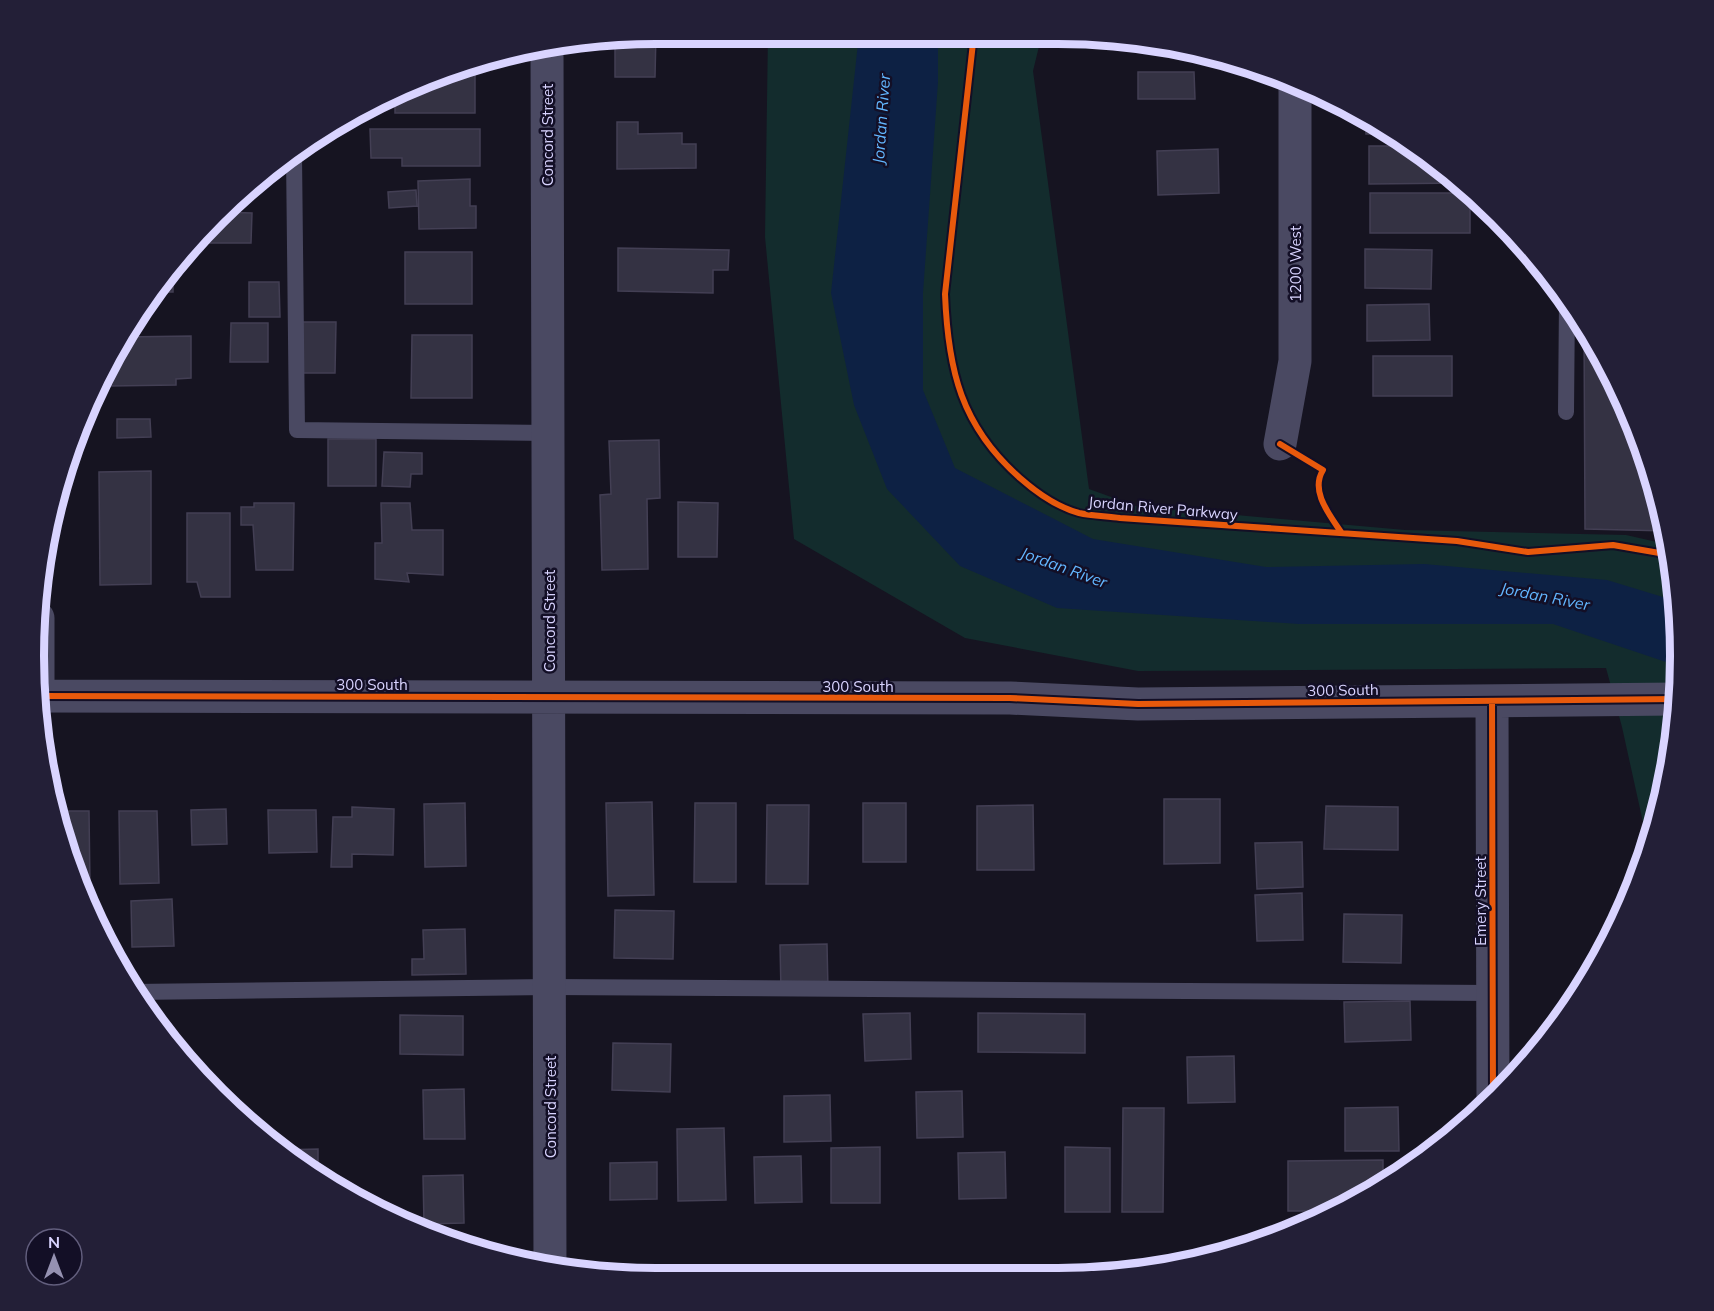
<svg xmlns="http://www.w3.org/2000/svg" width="1714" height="1311" font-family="Mulish,sans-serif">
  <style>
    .green { fill: #132c2d }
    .water { fill: #0d2144 }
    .building { fill: #343243; stroke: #433f54; stroke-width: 1.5 }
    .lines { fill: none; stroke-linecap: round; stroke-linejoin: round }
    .service { stroke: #4a4962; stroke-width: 16 }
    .minor { stroke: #4a4962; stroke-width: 33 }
    .cycleway-casing { stroke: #130f26; stroke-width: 10 }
    .cycleway { stroke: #e8590c; stroke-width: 6 }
    .labels { text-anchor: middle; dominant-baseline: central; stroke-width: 5; stroke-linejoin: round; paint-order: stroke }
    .street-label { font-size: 15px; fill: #d9d4ff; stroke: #130f26 }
    .water-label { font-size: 16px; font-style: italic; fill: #62b6ff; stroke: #130f26 }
    .rim { fill: none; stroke: #d9d4ff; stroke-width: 8 }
  </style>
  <rect width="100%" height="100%" fill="#161421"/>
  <!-- green -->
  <path class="green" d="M768 33 1042 34 1033 71 1089 489 1136 506 1405 530 1626 535 1670 545 1681 656 1669 777 1648 845 1622 727 1606 668 1138 671 965 638 794 539 765 237Z"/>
  <!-- water -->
  <path class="water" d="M859 34H938V82L923 293V390L955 468 1093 539 1266 567 1424 564 1607 580 1676 601 1681 656 1670 764 1666 662 1553 624H1299L1057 608 960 566 887 489 854 405 831 293Z"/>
  <!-- building -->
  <path class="building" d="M656 33 655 77H615V38Z
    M464 67H475V113H395V95Z
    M1138 72H1194L1195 99H1138Z
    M1366 117 1393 134H1366Z
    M617 122H638V134L682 133V144H696V168L617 169Z
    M370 129H480V166H402V158H371Z
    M1369 146H1412L1437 161 1462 183 1369 184Z
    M1218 149 1219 193 1158 195 1157 151Z
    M470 179V206H476V228L419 229 418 181Z
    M416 190 417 206 389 208 388 192Z
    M1370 193H1470V233H1370Z
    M219 212 252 213 251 243H195Z
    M618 248 729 250 728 270H713V293L618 291Z
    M1365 249 1432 250 1431 289 1365 288Z
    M405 252H472V304H405Z
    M173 270V292H157Z
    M249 282H279L280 317H249Z
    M1429 304 1430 340 1367 341V305Z
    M299 322H336L335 373H298Z
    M231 323H268V362H230Z
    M1584 324 1634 418 1668 531 1585 529Z
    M412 335H472V398H411Z
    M191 336V378L176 379V385L110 386V360L122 337Z
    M1373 356H1452V396H1373Z
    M117 419H150L151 437 117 438Z
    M328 439H376V486H328Z
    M659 440 660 498 647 499 648 569 602 570 600 495 611 494 609 441Z
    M384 452 422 453V474H411L410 487 382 486Z
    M151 471V584L100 585 99 472Z
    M678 502 718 503 717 557H678Z
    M254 503H294L293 570H256L253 525H241V507H254Z
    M381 503H410L412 530H443V575L407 573 409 582 375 579V543H382Z
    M187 513H230V597H201L197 582H187Z
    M1164 799H1220V863L1164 864Z
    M652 802 654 895 608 896 606 803Z
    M465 803 466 866 425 867 424 804Z
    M695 803H736V882H694Z
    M863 803H906V862H863Z
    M767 805H809L808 884H766Z
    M1033 805 1034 870H977V806Z
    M1326 806 1398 807V850L1324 849Z
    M352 807 394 809 393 855 352 854V867H331L333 817H352Z
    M226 809 227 844 192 845 191 810Z
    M268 810H316L317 852 269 853Z
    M54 811H89L90 886H78Z
    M119 811H157L159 883 120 884Z
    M1302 842 1303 887 1257 889 1255 843Z
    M1302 893 1303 940 1257 941 1255 895Z
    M172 899 174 946 132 947 131 901Z
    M615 910 674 911 673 959 614 958Z
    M1344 914 1402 915 1401 963 1343 962Z
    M465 929 466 974 412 975V959H424L423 930Z
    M827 944 828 990 781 991 780 945Z
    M1410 1001 1411 1040 1345 1042 1344 1002Z
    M910 1013 911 1059 865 1061 863 1014Z
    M978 1013 1085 1014V1053L978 1052Z
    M400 1015 463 1016V1055L400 1054Z
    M1550 1020H1560L1549 1034Z
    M613 1043 671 1044 670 1092 612 1090Z
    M1234 1056 1235 1102 1188 1103 1187 1057Z
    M464 1089 465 1139H424L423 1090Z
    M962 1091 963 1137 917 1138 916 1092Z
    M830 1095 831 1141 784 1142V1096Z
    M1398 1107 1399 1151H1345V1108Z
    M1123 1108H1164L1163 1212H1122Z
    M724 1128 726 1200 678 1201 677 1129Z
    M880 1147V1203H831V1148Z
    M1065 1147 1110 1148V1212H1065Z
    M318 1149V1178L281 1150Z
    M1005 1152 1006 1198 959 1199 958 1153Z
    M801 1156 802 1202 755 1203 754 1157Z
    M1383 1160V1184L1328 1211H1288V1161Z
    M657 1162V1199L610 1200V1163Z
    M463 1175 464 1223 424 1224 423 1176Z"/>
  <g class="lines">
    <!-- service -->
    <path class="service" d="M294 155 297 430 548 433
      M1566 412 1567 299
      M133 992 550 987 1492 993"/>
    <!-- minor -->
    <path class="minor" d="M547 47 550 1266
      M1280 444 1295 361V83
      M38 693V618
      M38 696 1010 698 1138 704 1677 699
      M1492 701 1493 1101"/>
    <!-- cycleway casing -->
    <g class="cycleway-casing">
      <path id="cycleway" d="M974 34 945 294C948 370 961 426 1020 478 1037 493 1057 507 1079 513 1092 516 1107 516 1120 518L1457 541 1528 552 1613 545 1671 555
        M1280 444 1323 470C1310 491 1329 514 1341 532
        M38 696 1010 698 1138 704 1677 699
        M1492 701 1493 1101"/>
    </g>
    <!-- cycleway -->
    <use href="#cycleway" class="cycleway"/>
  </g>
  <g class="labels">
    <!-- street labels -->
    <g class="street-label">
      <text transform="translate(547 135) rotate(-90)">Concord Street</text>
      <text transform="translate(1295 264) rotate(-90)">1200 West</text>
      <text transform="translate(1163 508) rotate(5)">Jordan River Parkway</text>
      <text transform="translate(549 621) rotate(-90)">Concord Street</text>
      <text x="372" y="684">300 South</text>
      <text x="858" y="686">300 South</text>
      <text transform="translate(1343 690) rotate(-1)">300 South</text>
      <text transform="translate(1480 901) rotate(-90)">Emery Street</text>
      <text transform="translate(550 1107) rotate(-90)">Concord Street</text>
    </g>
    <!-- water labels -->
    <g class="water-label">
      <text transform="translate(881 119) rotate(-86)">Jordan River</text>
      <text transform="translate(1064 567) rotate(20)">Jordan River</text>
      <text transform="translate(1545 596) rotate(11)">Jordan River</text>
    </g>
  </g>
  <!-- crop -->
  <path d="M0 0H1714V1311H0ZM656 44H1058A612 612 0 0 1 1670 656V656A612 612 0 0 1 1058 1268H656A612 612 0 0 1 44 656V656A612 612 0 0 1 656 44Z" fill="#231f37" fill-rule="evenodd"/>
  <path class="rim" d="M656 44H1058A612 612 0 0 1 1670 656V656A612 612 0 0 1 1058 1268H656A612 612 0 0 1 44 656V656A612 612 0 0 1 656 44Z"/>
  <!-- north arrow -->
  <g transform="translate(54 1257)"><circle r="28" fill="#130f26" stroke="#625e7d" stroke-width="1.5"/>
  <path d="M0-4.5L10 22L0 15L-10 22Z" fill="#9591b1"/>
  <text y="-9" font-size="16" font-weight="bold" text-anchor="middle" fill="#d9d4ff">N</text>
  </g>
</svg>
